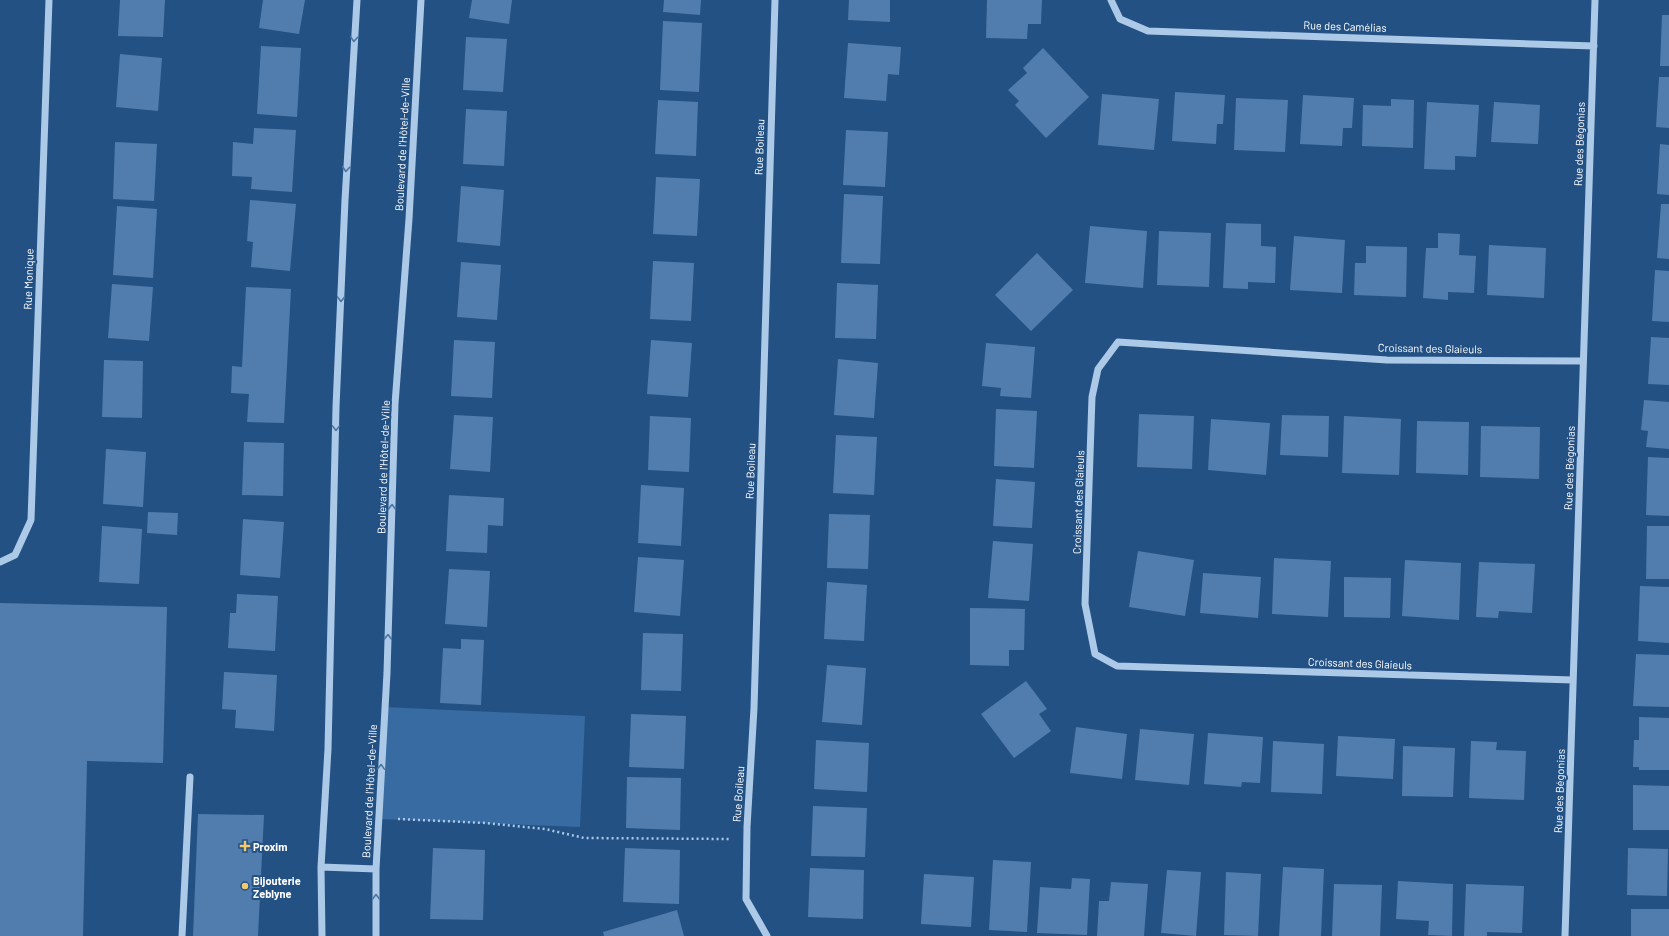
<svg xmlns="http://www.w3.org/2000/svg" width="1669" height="936" font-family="Barlow,sans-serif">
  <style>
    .green { fill: #376ba1 }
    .building { fill: #507dae }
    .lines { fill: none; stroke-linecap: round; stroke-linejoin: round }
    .path { stroke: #acc9e8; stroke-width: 2.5; stroke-dasharray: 2 3; stroke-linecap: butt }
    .minor { stroke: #acc9e8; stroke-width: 7 }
    .oneway { stroke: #4c75a2 }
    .poi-dot { fill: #f3c96f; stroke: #235184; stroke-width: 1.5 }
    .labels { text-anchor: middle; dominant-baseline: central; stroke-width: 4; stroke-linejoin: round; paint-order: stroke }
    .street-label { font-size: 11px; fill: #fff; stroke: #235184 }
    .poi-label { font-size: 11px; font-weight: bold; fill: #fff; stroke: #235184; text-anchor: start }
  </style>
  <rect width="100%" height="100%" fill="#235184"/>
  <!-- green -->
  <path class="green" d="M384 707 585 716 580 827 379 819Z"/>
  <!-- building -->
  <path class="building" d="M120 0H165L163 37 118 36Z
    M263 0H305L299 34 259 28Z
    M472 0H512L509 24 469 18Z
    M664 0H701L700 15 663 12Z
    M849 0H890V22L848 20Z
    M987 0H1042L1041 24H1028L1027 39 986 38Z
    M1662 15H1669V66H1660Z
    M663 21 702 23 699 92 660 90Z
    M466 37 507 39 503 92 463 90Z
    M848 43 901 47 899 75 888 74 886 101 844 98Z
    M261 46 301 48 297 117 257 114Z
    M1043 48 1089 97 1046 138 1015 105 1019 101 1008 90 1027 73 1023 68Z
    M120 54 162 58 158 111 116 107Z
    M1659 77H1669V128L1656 127Z
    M1175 92 1225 95 1223 124H1217L1216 144 1172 141Z
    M1102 94 1159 99 1154 150 1098 145Z
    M1303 95 1354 98 1352 128H1343L1342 146 1300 144Z
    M1236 98 1288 100 1285 152 1234 150Z
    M1391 99 1414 100 1413 148 1362 146 1363 105 1391 106Z
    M658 100 698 102 696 156 655 154Z
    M1427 102 1479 105 1476 157 1455 156V170L1424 169Z
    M1494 102 1540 105 1538 144 1491 142Z
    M466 109 507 111 504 166 463 164Z
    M254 128 296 130 292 192 251 189 252 177 232 176 233 142 253 144Z
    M846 130 888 132 885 187 843 185Z
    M115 142 157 144 154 201 113 199Z
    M1660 144 1669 145V195L1657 194Z
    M656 177 700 179 697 236 653 234Z
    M461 186 504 190 500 246 457 242Z
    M844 194 883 196 880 264 841 263Z
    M250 200 296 204 290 271 251 267 253 242 247 241Z
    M1661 204H1669V259L1657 258Z
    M117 206 157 209 153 278 113 275Z
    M1226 223 1261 224V246L1276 247 1275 283 1248 282V289L1223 288Z
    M1090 226 1147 231 1143 288 1085 283Z
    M1159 231 1211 233 1209 287 1157 285Z
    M1438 233 1460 234 1459 255 1476 256 1474 293 1448 292V300L1423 298 1426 248H1438Z
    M1294 236 1345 240 1342 293 1290 290Z
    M1489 245 1546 248 1544 298 1487 295Z
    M1366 246 1407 247 1406 297 1354 295 1355 263H1366Z
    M1037 253 1073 290 1031 331 995 295Z
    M653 261 694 263 691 321 650 319Z
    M461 262 501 265 497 320 457 317Z
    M1655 270 1669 271V322L1652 321Z
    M837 283 878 285 876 339 835 338Z
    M112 284 153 287 149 341 108 338Z
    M246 287 291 289 284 423 247 422 249 394 231 393 232 366 242 367Z
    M1651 337 1669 338V385L1648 384Z
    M454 340 495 342 492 398 451 396Z
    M651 340 692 343 688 397 647 394Z
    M986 343 1035 347 1031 398 1000 396 1001 388 982 386Z
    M838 359 878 363 874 418 834 415Z
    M104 360 143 361 142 418 102 417Z
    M1644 400 1669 402V449L1646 447 1648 431 1641 430Z
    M996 409 1037 411 1034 468 994 466Z
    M1139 414 1194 416 1192 469 1137 467Z
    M454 415 493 417 490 472 450 469Z
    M1282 415 1329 416 1328 457 1280 455Z
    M650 416 691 418 689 472 648 470Z
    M1344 416 1401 419 1399 475 1342 473Z
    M1211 419 1270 423 1266 475 1208 470Z
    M1417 421 1469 422 1468 475 1416 473Z
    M1481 426 1540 427 1539 479 1480 477Z
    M836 435 877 437 874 495 833 493Z
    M244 442 284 443 283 496 242 495Z
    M106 449 146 452 143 507 103 504Z
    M1648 457 1669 458V516L1646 515Z
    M996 479 1035 482 1032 528 993 526Z
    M641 485 684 488 681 546 638 543Z
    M449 495 504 498 503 526 488 525 487 553 446 551Z
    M148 512 178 513 177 535 147 533Z
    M829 514 870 515 868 569 827 568Z
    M243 519 284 522 280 578 240 575Z
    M102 526 142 529 139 584 99 582Z
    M1647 526H1669V579H1646Z
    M993 541 1033 544 1029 601 988 598Z
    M1138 551 1194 560 1185 616 1129 607Z
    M638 557 684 560 680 616 634 612Z
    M1274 558 1331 561 1328 617 1272 614Z
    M1405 560 1461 563 1459 620 1402 616Z
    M1479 562 1535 564 1532 613 1499 611 1498 618 1476 617Z
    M449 569 490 571 487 627 445 624Z
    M1203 573 1261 577 1258 618 1200 613Z
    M1344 577 1391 578 1390 618 1344 617Z
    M827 582 867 585 864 641 824 639Z
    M1640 586 1669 587V643L1638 641Z
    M237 594 278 596 275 651 228 648 230 613H236Z
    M0 603 167 607 163 763 87 761 83 936H0Z
    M970 608 1025 609 1024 650H1009V666L970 665Z
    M643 633 683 634 681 691 641 690Z
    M461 639 484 640 481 705 440 703 443 648 461 649Z
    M1636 654 1669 655V707L1633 706Z
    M827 665 866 668 862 725 822 722Z
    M224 672 277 675 274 731 235 728 236 710 222 709Z
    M1026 681 1047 709 1039 714 1051 731 1014 758 981 714Z
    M631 714 686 716 684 769 629 767Z
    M1639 717 1669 718V770H1639V767H1633L1634 740H1639Z
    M1076 727 1127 734 1122 779 1070 773Z
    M1140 729 1194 734 1189 785 1135 780Z
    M1208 733 1263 737 1260 783 1242 782 1241 787 1204 784Z
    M1338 736 1395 739 1393 779 1336 776Z
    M816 740 869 743 867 792 814 789Z
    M1273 741 1324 744 1322 794 1271 792Z
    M1471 741 1497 742 1496 750 1526 751 1524 800 1469 798Z
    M1403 746 1455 748 1453 797 1402 796Z
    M627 777 681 778 680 830 626 828Z
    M1633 785 1669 786V830H1633Z
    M813 806 867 808 865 857 811 856Z
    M198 814 264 815 258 936H193Z
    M433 848 485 850 483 920 430 919Z
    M625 848 680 850 679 904 623 902Z
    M1628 848 1668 849 1667 896 1627 895Z
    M993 860 1031 862 1027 932 989 930Z
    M1283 867 1324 869 1321 936H1279Z
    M810 868 864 870 863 919 808 917Z
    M1167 870 1201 872 1196 936 1161 933Z
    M1226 872 1261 874 1258 936 1224 935Z
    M924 874 974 877 971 927 921 924Z
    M1072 878 1090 879 1087 935 1037 933 1040 887 1071 889Z
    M1398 881 1453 884 1452 936 1428 935 1429 921 1396 919Z
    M1111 882 1148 884 1144 936H1097L1099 901H1109Z
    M1334 884 1382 885 1380 936H1332Z
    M1466 884 1524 886 1522 933 1487 932V936H1464Z
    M1631 909H1669V936H1631Z
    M677 910 684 936H604L603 932Z"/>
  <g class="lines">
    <!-- path -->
    <path class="path" d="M398 819 486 823 545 829 584 838 729 839"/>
    <!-- minor -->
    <path class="minor" d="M1111 0 1120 19 1148 31 1594 46
      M0 562 15 555 31 520 49 0
      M1573 680 1117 666 1095 654 1085 604 1092 397 1098 369 1118 342 1387 360 1583 361
      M321 867 376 869
      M182 936 190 777
      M322 936 321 867 328 749 336 407 345 200 357 0
      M376 936V869L387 673 395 404 409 219 421 0
      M767 936 746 899 747 827 754 708 775 0
      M1565 936 1595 0"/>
  </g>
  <!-- one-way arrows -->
  <defs><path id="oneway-chevron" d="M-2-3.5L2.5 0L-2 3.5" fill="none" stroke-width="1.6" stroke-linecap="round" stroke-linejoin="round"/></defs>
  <g class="oneway">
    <use href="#oneway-chevron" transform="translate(354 39) rotate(94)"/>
    <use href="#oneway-chevron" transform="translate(346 169) rotate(94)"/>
    <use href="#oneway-chevron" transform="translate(341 299) rotate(92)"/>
    <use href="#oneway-chevron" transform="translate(336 428) rotate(91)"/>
    <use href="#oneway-chevron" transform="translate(392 507) rotate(-88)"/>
    <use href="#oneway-chevron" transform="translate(388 637) rotate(-88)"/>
    <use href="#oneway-chevron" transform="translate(381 767) rotate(-88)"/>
    <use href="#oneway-chevron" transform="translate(376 897) rotate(-90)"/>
  </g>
  <!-- markers -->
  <g class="poi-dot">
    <path d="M243 840h4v4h4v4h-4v4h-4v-4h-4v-4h4z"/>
    <circle cx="245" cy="886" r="4"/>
  </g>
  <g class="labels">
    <!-- street labels -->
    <g class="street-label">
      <text transform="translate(1345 26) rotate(2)">Rue des Camélias</text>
      <text transform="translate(402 144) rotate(-87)">Boulevard de l'Hôtel-de-Ville</text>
      <text transform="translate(1579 144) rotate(-88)">Rue des Bégonias</text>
      <text transform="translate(759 147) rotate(-88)">Rue Boileau</text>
      <text transform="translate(28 279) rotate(-88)">Rue Monique</text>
      <text transform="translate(1430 348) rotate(1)">Croissant des Glaieuls</text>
      <text transform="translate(383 467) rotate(-88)">Boulevard de l'Hôtel-de-Ville</text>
      <text transform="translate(1569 468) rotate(-88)">Rue des Bégonias</text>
      <text transform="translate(750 471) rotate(-88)">Rue Boileau</text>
      <text transform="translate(1078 502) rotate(-88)">Croissant des Glaieuls</text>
      <text transform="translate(1360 663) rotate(2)">Croissant des Glaieuls</text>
      <text transform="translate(369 791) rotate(-87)">Boulevard de l'Hôtel-de-Ville</text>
      <text transform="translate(1559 791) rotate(-88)">Rue des Bégonias</text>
      <text transform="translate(738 794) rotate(-86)">Rue Boileau</text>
    </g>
    <!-- poi labels -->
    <g class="poi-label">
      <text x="253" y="846">Proxim</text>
      <text x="253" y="880">Bijouterie<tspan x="253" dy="13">Zeblyne</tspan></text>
    </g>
  </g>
</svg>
